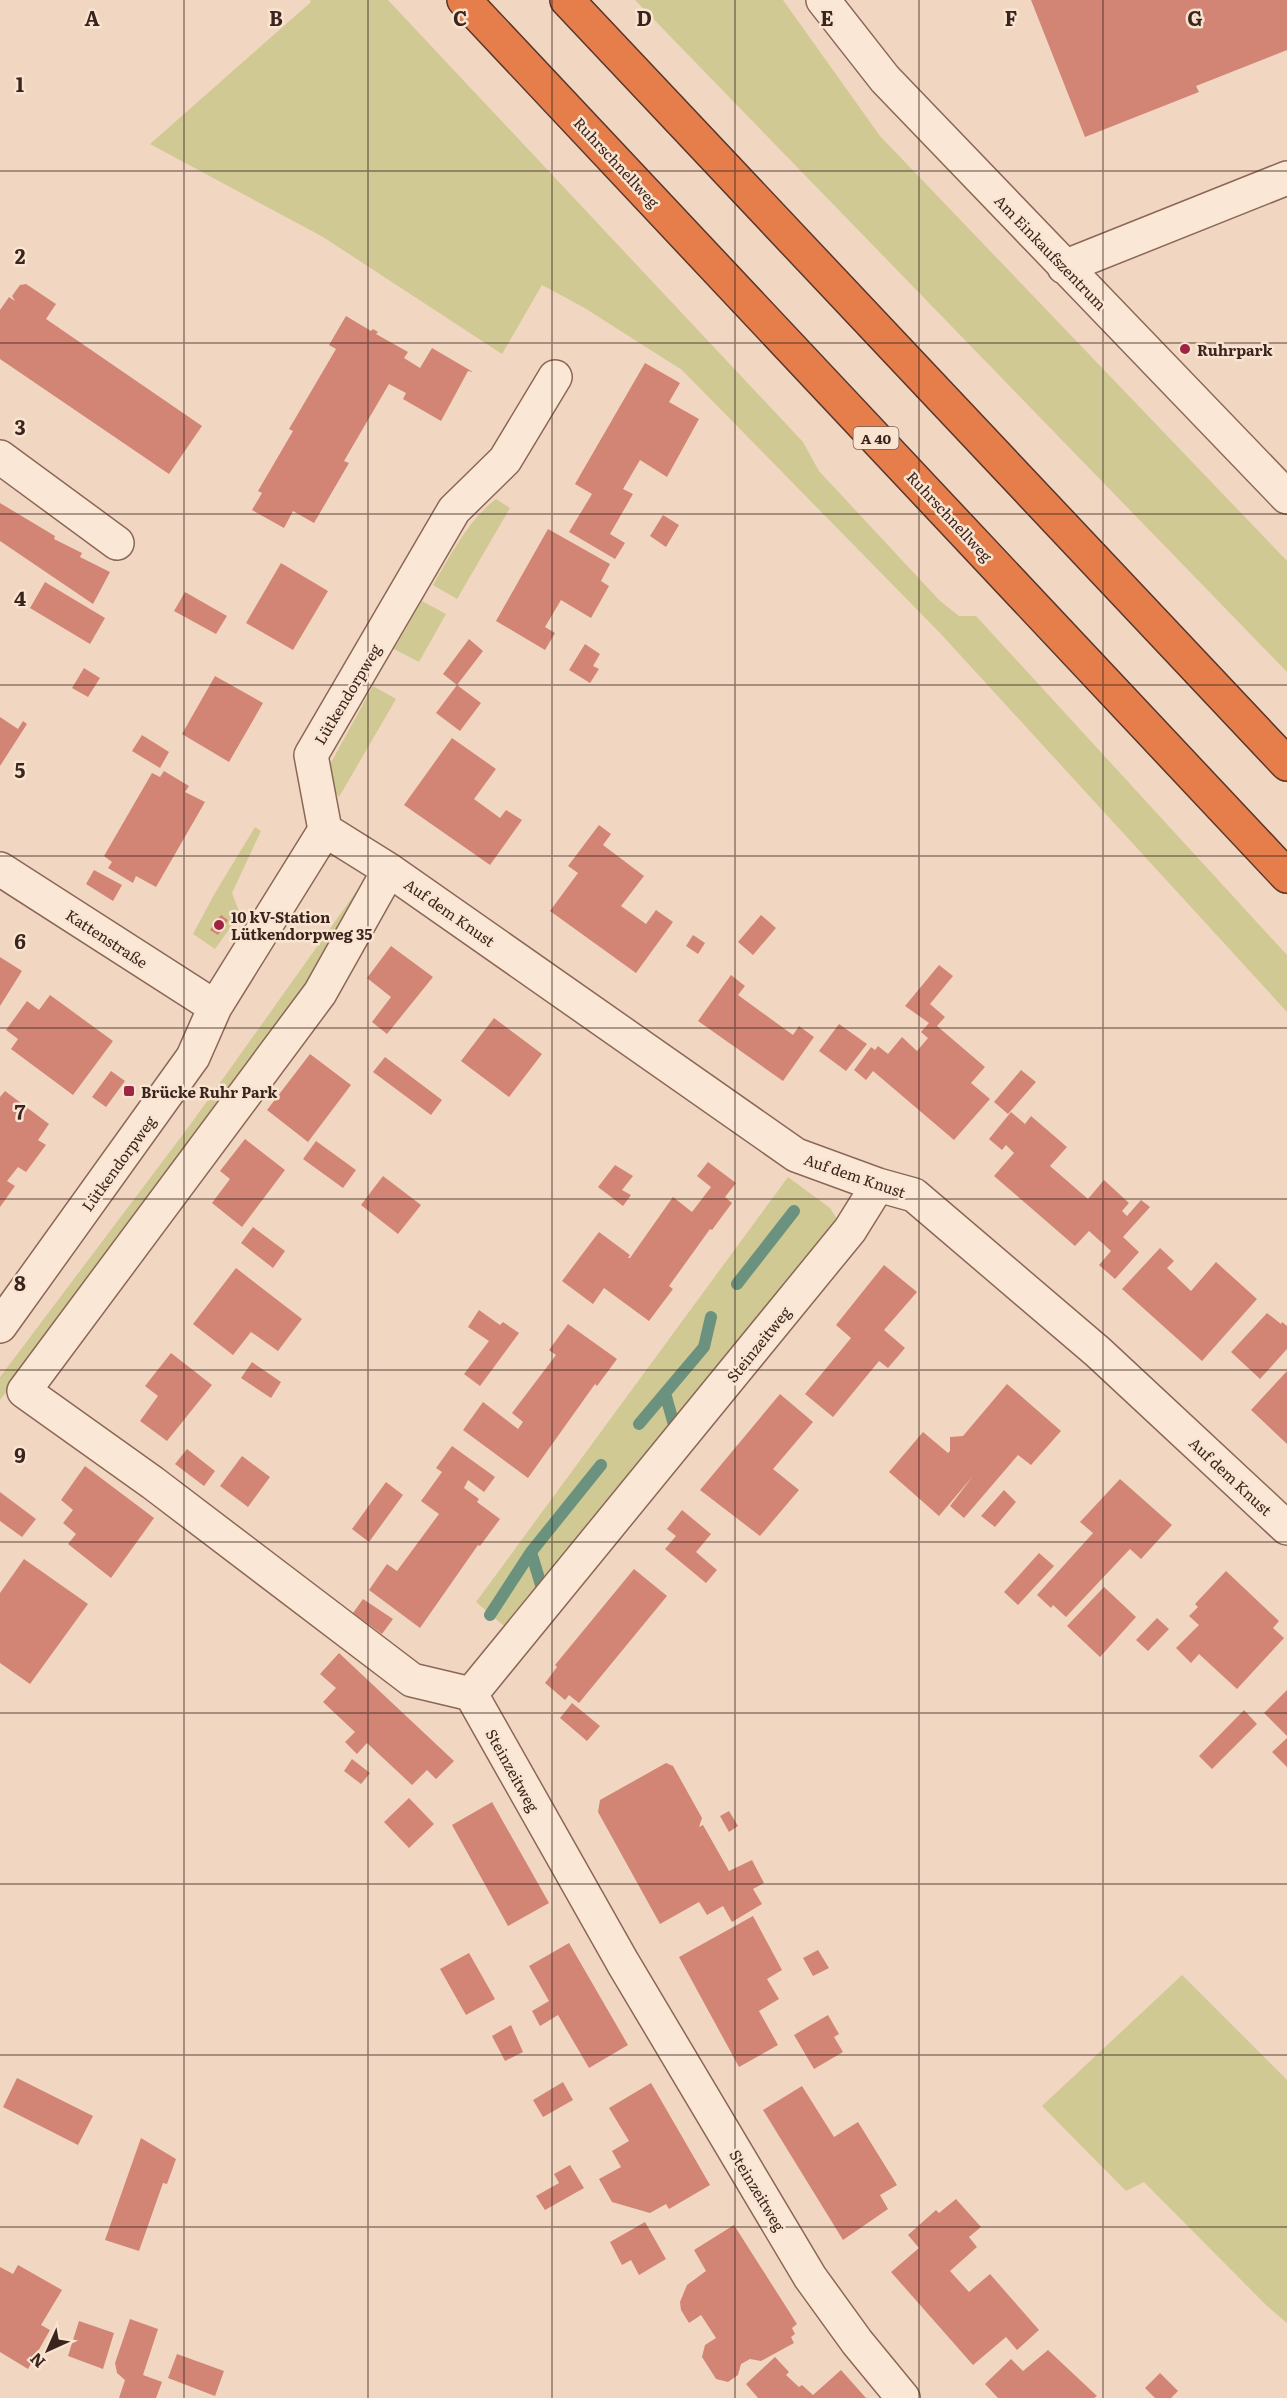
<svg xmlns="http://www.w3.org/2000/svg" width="1287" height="2398" font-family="Literata,serif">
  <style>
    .green { fill: #d0c994 }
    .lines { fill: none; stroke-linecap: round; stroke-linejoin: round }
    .stream { stroke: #6a927f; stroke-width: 12 }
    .building { fill: #d28575 }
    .minor-casing { stroke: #8c6757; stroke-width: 36 }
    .highway-casing { stroke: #59362c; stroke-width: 36 }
    .minor { stroke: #fbe7d5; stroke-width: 33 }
    .highway { stroke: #e67e4c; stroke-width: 33 }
    .grid { fill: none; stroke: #3b241d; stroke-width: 1.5; stroke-opacity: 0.55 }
    .poi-dot { fill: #9f2342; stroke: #f8e4d1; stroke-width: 2 }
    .labels { text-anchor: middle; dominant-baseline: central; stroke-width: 5; stroke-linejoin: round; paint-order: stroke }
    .shield { fill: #f8e4d1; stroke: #745e53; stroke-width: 1.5 }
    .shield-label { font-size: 14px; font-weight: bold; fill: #3b241d }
    .street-label { font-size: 15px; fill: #3b241d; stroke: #f8e4d1 }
    .poi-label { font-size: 15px; font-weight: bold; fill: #3b241d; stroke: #f8e4d1; text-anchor: start }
    .grid-label { font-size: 20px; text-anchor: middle; font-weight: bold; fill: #3b241d; stroke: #f8e4d1; stroke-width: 5; stroke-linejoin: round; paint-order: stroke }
  </style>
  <rect width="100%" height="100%" fill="#f1d7c1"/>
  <!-- green -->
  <path class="green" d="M310 0H388L803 442 819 471 940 601 959 616H976L1287 955V1012L940 633 682 370 583 307 542 285 502 354 323 237 150 144 311 2Z
    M635 0H783L880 136 1287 561V672Z
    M496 499 510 508 457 599 433 585C449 557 470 518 496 499Z
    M422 601 446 614 419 662 394 649Z
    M373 686 396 699 339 797 334 791 328 768Z
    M255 827 261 831 232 893 240 914 215 949 193 934 215 893Z
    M356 892 363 894 314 982 0 1400V1377L190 1125Z
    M788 1177 830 1208 837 1219 835 1230 504 1626 476 1602Z
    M1182 1975 1287 2080V2323L1266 2305 1144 2182 1126 2191 1042 2106Z"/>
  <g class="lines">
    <!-- stream -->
    <path class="stream" d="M737 1284 794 1211
      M665 1393 674 1425
      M639 1424 704 1347 711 1317
      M531 1552 541 1585
      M490 1615 531 1552 601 1465"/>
  </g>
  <!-- building -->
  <path class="building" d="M1031 0H1287V50L1196 86 1199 92 1085 137Z
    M26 284 56 304 46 319 202 426 169 474 0 359V310L9 297 15 301 12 296 20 285Z
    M346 316 371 331 373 329 378 332 376 334 408 352 404 358 420 368 432 348 473 372 468 371 441 421 403 399 406 393 389 384 344 461 349 463 314 523 293 511 284 528 252 510 262 493 258 491 293 431 289 429 336 349 329 345Z
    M645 363 680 383 669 402 699 419 667 477 640 460 623 489 633 494 610 534 625 543 615 559 569 532 592 494 575 484Z
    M0 503 55 536 54 539 82 553 80 557 110 572 93 604 0 541Z
    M663 515 679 525 666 547 650 536Z
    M548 529 610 564 601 581 609 586 591 618 561 600 545 627 555 633 545 650 496 621Z
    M281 563 328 591 293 650 246 623Z
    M45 582 105 618 90 644 30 608Z
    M185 592 227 616 216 634 174 611Z
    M469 639 483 651 457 685 443 674Z
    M585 644 600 654 593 666 599 669 590 683 569 670Z
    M84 668 100 678 88 697 72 688Z
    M215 676 263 703 229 762 182 734Z
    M457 685 481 703 460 731 436 713Z
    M0 717 18 729 23 721 27 724 0 766Z
    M142 735 169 752 160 768 132 751Z
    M452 738 496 769 474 799 500 818 506 810 522 820 490 865 404 805Z
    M164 771 189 786 185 792 205 802 156 887 136 876 133 883 108 868 112 862 104 856 152 773 160 777Z
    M599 825 611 834 603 845 644 876 621 906 646 924 656 910 673 922 636 973 550 911 578 873 568 866Z
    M94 870 122 885 113 901 86 884Z
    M221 915 228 920 218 935 210 930Z
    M761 915 776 928 753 955 738 942Z
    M693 935 705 943 698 954 686 946Z
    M391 946 433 977 387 1034 372 1022 391 997 367 978Z
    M0 957 22 971 0 1006Z
    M939 965 953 976 930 1004 945 1017 937 1026 985 1067 971 1083 990 1099 954 1140 873 1071 866 1080 854 1070 871 1047 875 1050 878 1046 888 1054 902 1037 917 1051 928 1038 921 1032 929 1023 905 1006Z
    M731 975 745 986 738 995 793 1035 799 1026 814 1037 783 1081 698 1021Z
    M50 995 113 1041 73 1095 11 1049 18 1039 6 1030 27 1001 39 1010Z
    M494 1018 542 1054 509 1097 461 1061Z
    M839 1024 867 1044 846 1071 819 1051Z
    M310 1054 351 1085 308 1142 267 1110Z
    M385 1057 442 1100 431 1115 373 1072Z
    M1021 1070 1036 1082 1008 1114 994 1102Z
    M111 1071 125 1081 106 1107 92 1097Z
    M5 1091 49 1124 38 1140 46 1145 26 1172 18 1167 7 1181 15 1186 0 1207V1097Z
    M1011 1112 1025 1124 1031 1116 1067 1147 1050 1166 1088 1199 1104 1180 1129 1203 1122 1211 1127 1216 1141 1200 1150 1207 1123 1237 1139 1252 1115 1279 1099 1265 1111 1251 1089 1231 1075 1246 994 1176 1014 1153 1006 1145 1002 1150 989 1139Z
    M245 1139 285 1170 242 1227 212 1203 230 1179 220 1171Z
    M316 1141 356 1170 343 1188 303 1159Z
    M708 1162 736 1183 725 1197 732 1203 712 1230 710 1229 669 1286 673 1289 649 1321 604 1288 593 1304 562 1281 599 1232 630 1255 628 1258H630L673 1197 692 1212 711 1187 697 1176Z
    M615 1165 633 1176 622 1190 631 1195 623 1206 598 1187Z
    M383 1176 421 1205 398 1234 361 1205Z
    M253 1227 285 1251 273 1268 241 1243Z
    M1160 1248 1174 1261 1167 1268 1191 1291 1216 1262 1257 1299 1202 1361 1122 1289Z
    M884 1265 917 1292 884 1330 905 1348 888 1368 879 1361 833 1417 805 1394 851 1338 836 1325Z
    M236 1268 302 1319 278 1351 251 1332 233 1355 193 1324Z
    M479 1310 500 1325 503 1322 519 1333 480 1386 464 1374 489 1341 468 1327Z
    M1267 1313 1281 1324 1282 1322 1287 1326V1349L1260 1379 1231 1352Z
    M568 1324 617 1359 597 1386 595 1384 528 1478 463 1430 483 1402 518 1429 523 1422 512 1413 556 1355 549 1350Z
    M171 1353 212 1385 167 1441 140 1421 158 1396 145 1386Z
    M252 1362 281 1382 271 1398 241 1378Z
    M1287 1371V1444L1251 1410Z
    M1007 1384 1061 1431 1031 1465 1018 1455 964 1518 950 1506 973 1476 939 1516 889 1472 923 1432 948 1453 950 1451V1437L963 1436Z
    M780 1394 813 1422 773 1469 799 1490 760 1536 700 1490Z
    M452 1446 495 1477 484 1492 468 1480 464 1488 479 1499 477 1502 500 1519 480 1546 478 1545 420 1628 369 1590 387 1564 397 1571 439 1514 421 1501 442 1472 436 1468Z
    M187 1449 215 1471 204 1486 175 1464Z
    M242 1456 270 1477 248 1507 220 1486Z
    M85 1466 154 1518 111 1578 68 1544 76 1534 63 1523 73 1510 61 1500Z
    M1120 1479 1172 1525 1141 1559 1130 1549 1066 1617 1053 1605 1051 1608 1037 1595 1093 1533 1080 1522Z
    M386 1482 403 1495 369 1542 352 1529Z
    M1004 1490 1016 1502 995 1527 981 1516Z
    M0 1492 36 1519 22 1537 0 1521Z
    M682 1510 711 1534 696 1552 717 1570 706 1583 665 1549 676 1536 667 1529Z
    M1039 1553 1054 1566 1018 1605 1004 1592Z
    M24 1559 88 1604 30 1684 0 1663V1593Z
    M634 1569 667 1596 579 1703 569 1695 565 1700 545 1683 557 1667 555 1665Z
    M1226 1571 1279 1621 1273 1628 1284 1638 1237 1689 1199 1654 1191 1663 1176 1648 1199 1625 1189 1616 1198 1607 1195 1604Z
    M1104 1587 1136 1617 1100 1657 1067 1626Z
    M363 1599 393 1619 382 1634 353 1613Z
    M1157 1618 1169 1629 1148 1651 1136 1640Z
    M339 1653 454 1761 436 1779 427 1770 412 1785 367 1743 357 1754 345 1742 355 1732 323 1702 336 1688 320 1674Z
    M1287 1690V1736L1264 1713Z
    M572 1703 600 1726 587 1741 560 1718Z
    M1244 1710 1257 1724 1212 1769 1199 1756Z
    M1287 1738V1767L1272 1752Z
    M352 1759 370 1773 361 1784 344 1771Z
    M666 1763 673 1766 702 1818 699 1827 703 1825 729 1871 752 1860 764 1883 753 1889 762 1904 732 1922 723 1906 707 1915 699 1902 660 1924 598 1812 600 1800Z
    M409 1798 434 1824 409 1848 384 1822Z
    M492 1802 549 1903 508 1926 452 1825Z
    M729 1811 738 1826 729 1832 720 1816Z
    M753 1916 782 1970 767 1979 779 1999 759 2011 778 2045 739 2067 679 1957Z
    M569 1943 628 2045 589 2068 558 2015 540 2026 532 2011 549 2001 529 1966Z
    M818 1950 829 1968 813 1976 803 1958Z
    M469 1953 495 1999 466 2015 440 1969Z
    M828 2015 839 2034 834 2037 843 2052 814 2069 794 2035Z
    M511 2025 523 2052 505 2061 492 2036Z
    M17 2078 93 2116 78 2145 3 2107Z
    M563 2082 573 2100 543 2117 533 2100Z
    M651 2083 710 2185 669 2209 666 2204 650 2213 612 2202 599 2179 621 2167 612 2151 629 2141 609 2108Z
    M802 2086 834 2137 858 2122 897 2185 880 2195 888 2209 843 2240 763 2110Z
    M141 2138 176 2159 167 2184 163 2183 139 2251 105 2240Z
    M570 2165 584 2188 545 2210 536 2196 559 2183 554 2174Z
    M956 2199 981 2227 969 2237 977 2247 950 2271 969 2292 990 2274 1039 2330 1017 2350 1006 2337 973 2365 891 2272 919 2248 908 2235 936 2210 939 2213Z
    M645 2222 666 2259 639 2275 631 2260 622 2265 610 2242Z
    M734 2225 797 2324 792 2328 795 2334 791 2337 794 2343 761 2361 750 2359 741 2364 738 2375 728 2382 716 2379 702 2357 705 2345 716 2338 701 2315 689 2323 681 2310 680 2302 687 2285 706 2271 694 2250Z
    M18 2265 62 2290 41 2325 50 2330 28 2369 0 2352V2267L13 2274Z
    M130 2319 158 2329 143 2375 162 2382 156 2398H119L125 2380 117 2373 115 2363Z
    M79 2321 114 2333 103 2369 68 2356Z
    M1048 2350 1097 2396 1094 2398H998L985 2384 1011 2359 1023 2371Z
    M177 2354 224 2371 215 2396 168 2378Z
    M775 2357 789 2372 786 2375 799 2387 802 2385 813 2395 841 2370 866 2398H758L746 2384Z
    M1160 2373 1178 2391 1171 2398H1155L1145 2388Z"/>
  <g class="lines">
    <!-- minor casing -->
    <g class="minor-casing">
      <path id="minor" d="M823 0 885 79 1287 497
        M1064 267 1287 178
        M0 457 117 543
        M325 830 389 870 796 1155 878 1185 914 1195 1098 1352 1287 1528
        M0 869 215 1007
        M389 870 320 993 24 1391 153 1483 412 1680 471 1694
        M0 1326 193 1057 215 1007 325 830 311 755 454 510 505 460 555 377
        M471 1694 623 1963 810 2277 857 2342 903 2398
        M471 1694 850 1230 878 1185"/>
    </g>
    <!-- highway casing -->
    <g class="highway-casing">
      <path id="highway" d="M464 0 1287 876
        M567 0 1287 764"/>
    </g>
    <!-- minor -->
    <use href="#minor" class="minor"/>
    <!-- highway -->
    <use href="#highway" class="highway"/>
  </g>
  <!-- grid -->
  <path class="grid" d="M184 0V2398M368 0V2398M552 0V2398M735 0V2398M919 0V2398M1103 0V2398M0 171H1287M0 343H1287M0 514H1287M0 685H1287M0 856H1287M0 1028H1287M0 1199H1287M0 1370H1287M0 1542H1287M0 1713H1287M0 1884H1287M0 2055H1287M0 2227H1287"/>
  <!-- markers -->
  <g class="poi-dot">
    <circle cx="1185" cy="349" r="6"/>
    <circle cx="219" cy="925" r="6"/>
    <rect x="123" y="1085" width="12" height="12" rx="3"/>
  </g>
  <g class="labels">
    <!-- shield labels -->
    <rect class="shield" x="853.5" y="427" width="45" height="22" rx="4.5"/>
    <g class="shield-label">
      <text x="876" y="438">A 40</text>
    </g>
    <!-- street labels -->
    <g class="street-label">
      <text transform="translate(617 162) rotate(47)">Ruhrschnellweg</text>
      <text transform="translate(1051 252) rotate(46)">Am Einkaufszentrum</text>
      <text transform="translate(950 516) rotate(47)">Ruhrschnellweg</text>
      <text transform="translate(347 694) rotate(-59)">Lütkendorpweg</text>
      <text transform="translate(450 912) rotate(35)">Auf dem Knust</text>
      <text transform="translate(107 938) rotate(33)">Kattenstraße</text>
      <text transform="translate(118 1163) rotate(-54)">Lütkendorpweg</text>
      <text transform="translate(855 1175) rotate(19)">Auf dem Knust</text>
      <text transform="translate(758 1344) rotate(-51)">Steinzeitweg</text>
      <text transform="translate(1231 1476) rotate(43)">Auf dem Knust</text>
      <text transform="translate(513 1770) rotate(61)">Steinzeitweg</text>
      <text transform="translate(758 2190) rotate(59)">Steinzeitweg</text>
    </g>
    <!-- poi labels -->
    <g class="poi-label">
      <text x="1197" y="349">Ruhrpark</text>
      <text x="231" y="916">10 kV-Station<tspan x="231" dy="17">Lütkendorpweg 35</tspan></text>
      <text x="141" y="1091">Brücke Ruhr Park</text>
    </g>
  </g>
  <g class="grid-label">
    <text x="92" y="26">A</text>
    <text x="276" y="26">B</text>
    <text x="460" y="26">C</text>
    <text x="644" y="26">D</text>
    <text x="827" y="26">E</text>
    <text x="1011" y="26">F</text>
    <text x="1195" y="26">G</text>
    <text x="20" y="92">1</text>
    <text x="20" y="264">2</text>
    <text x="20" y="435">3</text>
    <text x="20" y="606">4</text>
    <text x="20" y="778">5</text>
    <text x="20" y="949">6</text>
    <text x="20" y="1120">7</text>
    <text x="20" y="1291">8</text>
    <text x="20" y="1463">9</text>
  </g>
  <!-- north arrow -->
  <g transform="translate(48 2350) rotate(225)" stroke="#f8e4d1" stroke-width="4.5" paint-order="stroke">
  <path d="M0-4.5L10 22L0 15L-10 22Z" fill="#3b241d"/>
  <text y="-9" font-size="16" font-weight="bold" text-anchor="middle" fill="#3b241d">N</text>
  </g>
</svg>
